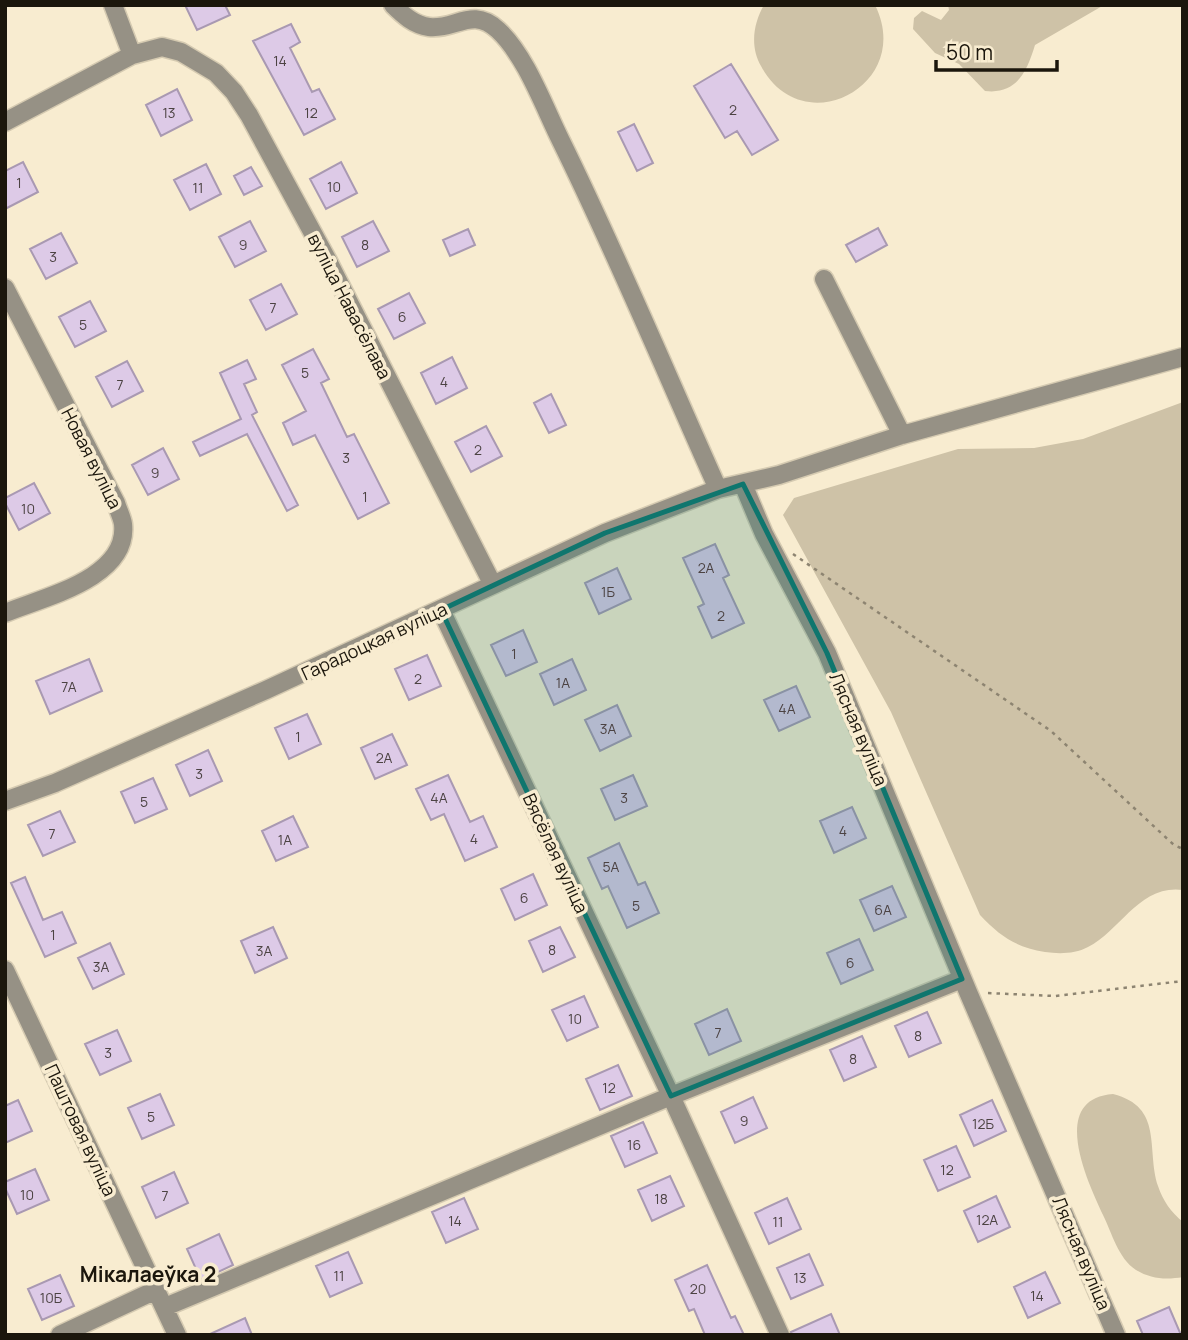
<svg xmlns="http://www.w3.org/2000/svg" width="1188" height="1340" font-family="Manrope,sans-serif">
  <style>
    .green { fill: #cec2a7 }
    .building { fill: #ddcae7; stroke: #a999b2; stroke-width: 2 }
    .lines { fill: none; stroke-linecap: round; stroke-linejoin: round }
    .minor-casing { stroke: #d5cab1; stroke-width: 21 }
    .path { stroke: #8d8471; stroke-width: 2.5; stroke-dasharray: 3.5 5; stroke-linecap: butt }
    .minor { stroke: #969185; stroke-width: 18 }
    .marked { fill: #0f766e; fill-opacity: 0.2; stroke: #0f766e; stroke-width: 5; stroke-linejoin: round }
    .labels { text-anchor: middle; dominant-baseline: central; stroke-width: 7; stroke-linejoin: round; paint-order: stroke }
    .number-label { font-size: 14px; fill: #4c4343 }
    .street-label { font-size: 18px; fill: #1b160c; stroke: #f8ecd0 }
    .quarter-label { font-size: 21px; font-weight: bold; fill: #1b160c; stroke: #f8ecd0 }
  </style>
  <rect width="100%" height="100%" fill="#f8ecd0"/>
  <!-- green -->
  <path class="green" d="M764 5H875C915 85 802 144 761 66 750 47 753 24 764 5Z
    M948 5H1104L1035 45C1027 71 1017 95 985 91L959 64 935 53 913 29 914 18 922 11 941 20 949 10Z
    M1183 402V890C1140 884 1120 931 1088 947 1075 954 1059 954 1045 952 1015 947 1000 936 980 915L891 712 783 515 794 498 958 449 1034 448 1083 439Z
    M1113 1094C1164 1107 1146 1149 1158 1186 1163 1201 1171 1212 1183 1222V1277C1166 1280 1151 1279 1136 1270 1118 1258 1112 1233 1103 1215 1088 1182 1048 1099 1113 1094Z"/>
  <!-- building -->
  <path class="building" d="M185 5H225L230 15 197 30Z
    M291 24 300 42 290 48 312 92 319 89 335 119 304 135 253 41Z
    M731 64 778 140 752 155 737 131 725 138 694 86Z
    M177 89 192 120 161 136 146 105Z
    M634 124 653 163 637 171 618 132Z
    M23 162 38 192 5 209V171Z
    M341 162 357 193 326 209 310 179Z
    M206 164 221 194 190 210 174 180Z
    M251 167 262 186 244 195 234 176Z
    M250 221 266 251 235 267 219 237Z
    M373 221 389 251 357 267 342 237Z
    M878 228 887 245 856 262 846 245Z
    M468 229 475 245 450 256 443 240Z
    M61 233 77 263 46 279 30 249Z
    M281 284 297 314 266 330 250 300Z
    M409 293 425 323 394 339 378 309Z
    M90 301 106 331 75 347 59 317Z
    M313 349 329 379 321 383 347 437 354 434 389 503 358 519 315 435 293 445 283 423 306 411 282 365Z
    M452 357 467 388 436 404 421 373Z
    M247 360 256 379 244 384 257 412 252 415 298 505 287 511 247 434 200 456 193 442 241 419 220 373Z
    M127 361 143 391 112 407 96 377Z
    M551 394 566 425 549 433 534 403Z
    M486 426 502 456 471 472 455 442Z
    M163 448 179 479 148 495 132 465Z
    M34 483 50 513 19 530 5 503V498Z
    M715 544 729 575 723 578 744 623 712 638 698 607 704 604 683 558Z
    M617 568 631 599 599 614 585 583Z
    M523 630 537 662 506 676 491 645Z
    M427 655 441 686 409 700 395 669Z
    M89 659 102 691 50 714 36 681Z
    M572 659 586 690 554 705 540 674Z
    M796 686 810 717 779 731 764 700Z
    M617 705 631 736 600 751 585 720Z
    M307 714 321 744 289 759 275 728Z
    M392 734 407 765 375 779 361 748Z
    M208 750 222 781 190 796 176 765Z
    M448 775 470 822 483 816 497 847 465 861 444 814 431 820 416 789Z
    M633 775 647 806 615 820 601 789Z
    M153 778 167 809 135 823 121 792Z
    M852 807 866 838 834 853 820 821Z
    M60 811 75 842 43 856 28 825Z
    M293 816 308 847 276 861 262 831Z
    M619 843 638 885 645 882 659 913 627 928 608 886 602 889 588 858Z
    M533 874 547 905 515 920 501 889Z
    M25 877 43 920 62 912 76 943 45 957 11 883Z
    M892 886 906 917 874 931 860 900Z
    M273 927 287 958 255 973 241 941Z
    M560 927 575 957 543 972 529 941Z
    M859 939 873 970 841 984 827 953Z
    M110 943 124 974 93 989 78 958Z
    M584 996 598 1027 567 1041 552 1010Z
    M727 1009 741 1041 709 1055 695 1024Z
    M927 1012 941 1043 909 1057 895 1026Z
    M117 1030 131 1061 100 1075 85 1044Z
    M862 1036 876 1067 844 1081 830 1050Z
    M618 1065 632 1096 600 1110 586 1079Z
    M160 1094 174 1125 142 1139 128 1108Z
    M753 1097 767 1128 735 1143 721 1112Z
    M18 1100 32 1131 5 1143V1106Z
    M992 1100 1006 1131 974 1146 960 1115Z
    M643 1122 657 1153 625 1167 611 1136Z
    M956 1146 970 1177 938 1191 924 1160Z
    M35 1169 49 1200 17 1214 5 1188V1182Z
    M174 1172 188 1203 156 1218 142 1187Z
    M670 1176 684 1206 652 1221 638 1190Z
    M996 1196 1010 1227 978 1242 964 1211Z
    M464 1198 478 1229 446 1243 432 1212Z
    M787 1198 801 1229 769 1244 755 1213Z
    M219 1234 233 1265 201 1280 187 1249Z
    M348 1252 362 1283 330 1297 316 1266Z
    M809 1254 823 1285 791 1299 777 1268Z
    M707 1265 731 1318 735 1316 744 1335H705L694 1309 689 1311 675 1280Z
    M1045 1272 1060 1303 1028 1318 1014 1287Z
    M60 1275 74 1306 42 1320 28 1289Z
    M1169 1307 1181 1335H1143L1137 1321Z
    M831 1314 840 1335H791V1332Z
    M245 1318 252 1335H208Z"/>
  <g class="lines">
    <!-- minor casing -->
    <g class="minor-casing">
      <path id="minor" d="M113 5 132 55
        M393 5C403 15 414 25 429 27 456 30 472 6 498 30 526 56 544 107 561 141 617 255 666 373 718 489
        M5 122 132 55 162 47 181 52 216 73 234 92 249 115 328 261 492 583
        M824 279 902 435
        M5 288 116 503C118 510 122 517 123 524 129 578 44 597 5 613
        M743 484 764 534 827 653 968 992 1116 1335
        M441 610 671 1096 780 1335
        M5 801 55 783 266 690 605 533 718 489 779 475 902 435 1183 357
        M5 970 177 1335
        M165 1307 671 1096 962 979
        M60 1335 156 1290"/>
    </g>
    <!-- path -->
    <path class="path" d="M793 554 1051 731 1174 845 1183 849
      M988 993 1055 996 1183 981"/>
    <!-- minor -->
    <use href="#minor" class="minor"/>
  </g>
  <!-- marked area -->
  <path class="marked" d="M743 484 827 653 962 979 671 1096 441 610 605 533Z"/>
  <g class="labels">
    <!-- number labels -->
    <g class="number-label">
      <text x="280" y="60">14</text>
      <text x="733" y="109">2</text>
      <text x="169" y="112">13</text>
      <text x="311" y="112">12</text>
      <text x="19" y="182">1</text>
      <text x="334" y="186">10</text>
      <text x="198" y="187">11</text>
      <text x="243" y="244">9</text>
      <text x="365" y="244">8</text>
      <text x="53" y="256">3</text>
      <text x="273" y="307">7</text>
      <text x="402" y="316">6</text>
      <text x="83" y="324">5</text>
      <text x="305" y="372">5</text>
      <text x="444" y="381">4</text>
      <text x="120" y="384">7</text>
      <text x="478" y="449">2</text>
      <text x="346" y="457">3</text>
      <text x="155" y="472">9</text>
      <text x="365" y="496">1</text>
      <text x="28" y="508">10</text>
      <text x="706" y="567">2А</text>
      <text x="608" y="591">1Б</text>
      <text x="721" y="615">2</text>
      <text x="514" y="653">1</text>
      <text x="418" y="678">2</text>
      <text x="563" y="682">1А</text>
      <text x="69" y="686">7А</text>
      <text x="787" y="708">4А</text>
      <text x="608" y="728">3А</text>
      <text x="298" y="736">1</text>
      <text x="384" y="757">2А</text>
      <text x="199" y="773">3</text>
      <text x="439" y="797">4А</text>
      <text x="624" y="797">3</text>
      <text x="144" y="801">5</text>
      <text x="843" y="830">4</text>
      <text x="52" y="833">7</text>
      <text x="474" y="838">4</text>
      <text x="285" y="839">1А</text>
      <text x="611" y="866">5А</text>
      <text x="524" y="897">6</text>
      <text x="636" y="905">5</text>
      <text x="883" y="909">6А</text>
      <text x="53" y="934">1</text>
      <text x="552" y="949">8</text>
      <text x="264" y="950">3А</text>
      <text x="850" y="962">6</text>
      <text x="101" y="966">3А</text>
      <text x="575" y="1018">10</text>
      <text x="718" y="1032">7</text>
      <text x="918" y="1035">8</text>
      <text x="108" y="1052">3</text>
      <text x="853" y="1058">8</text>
      <text x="609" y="1087">12</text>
      <text x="151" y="1116">5</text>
      <text x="744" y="1120">9</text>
      <text x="983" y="1123">12Б</text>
      <text x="634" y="1144">16</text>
      <text x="947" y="1169">12</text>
      <text x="27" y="1194">10</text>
      <text x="165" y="1195">7</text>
      <text x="661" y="1198">18</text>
      <text x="987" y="1219">12А</text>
      <text x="455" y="1220">14</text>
      <text x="778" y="1221">11</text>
      <text x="339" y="1275">11</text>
      <text x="800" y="1277">13</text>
      <text x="698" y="1288">20</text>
      <text x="1037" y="1295">14</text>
      <text x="51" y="1297">10Б</text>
    </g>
    <!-- street labels -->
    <g class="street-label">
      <text transform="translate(350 306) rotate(63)">вуліца Навасёлава</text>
      <text transform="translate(92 458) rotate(63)">Новая вуліца</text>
      <text transform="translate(374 641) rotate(-25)">Гарадоцкая вуліца</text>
      <text transform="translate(859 729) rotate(67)">Лясная вуліца</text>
      <text transform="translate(556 853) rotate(65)">Вясёлая вуліца</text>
      <text transform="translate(81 1130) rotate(65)">Паштовая вуліца</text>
      <text transform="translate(1082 1253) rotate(67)">Лясная вуліца</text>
    </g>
    <!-- quarter labels -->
    <g class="quarter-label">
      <text x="148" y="1274">Мікалаеўка 2</text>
    </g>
  </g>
  <!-- border -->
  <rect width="1188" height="1340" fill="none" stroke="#1b160c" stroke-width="14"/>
  <!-- scale -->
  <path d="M936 60v10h121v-10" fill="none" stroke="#1b160c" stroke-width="3.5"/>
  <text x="946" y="60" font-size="21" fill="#1b160c" stroke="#f8ecd0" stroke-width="5" paint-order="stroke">50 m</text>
</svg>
